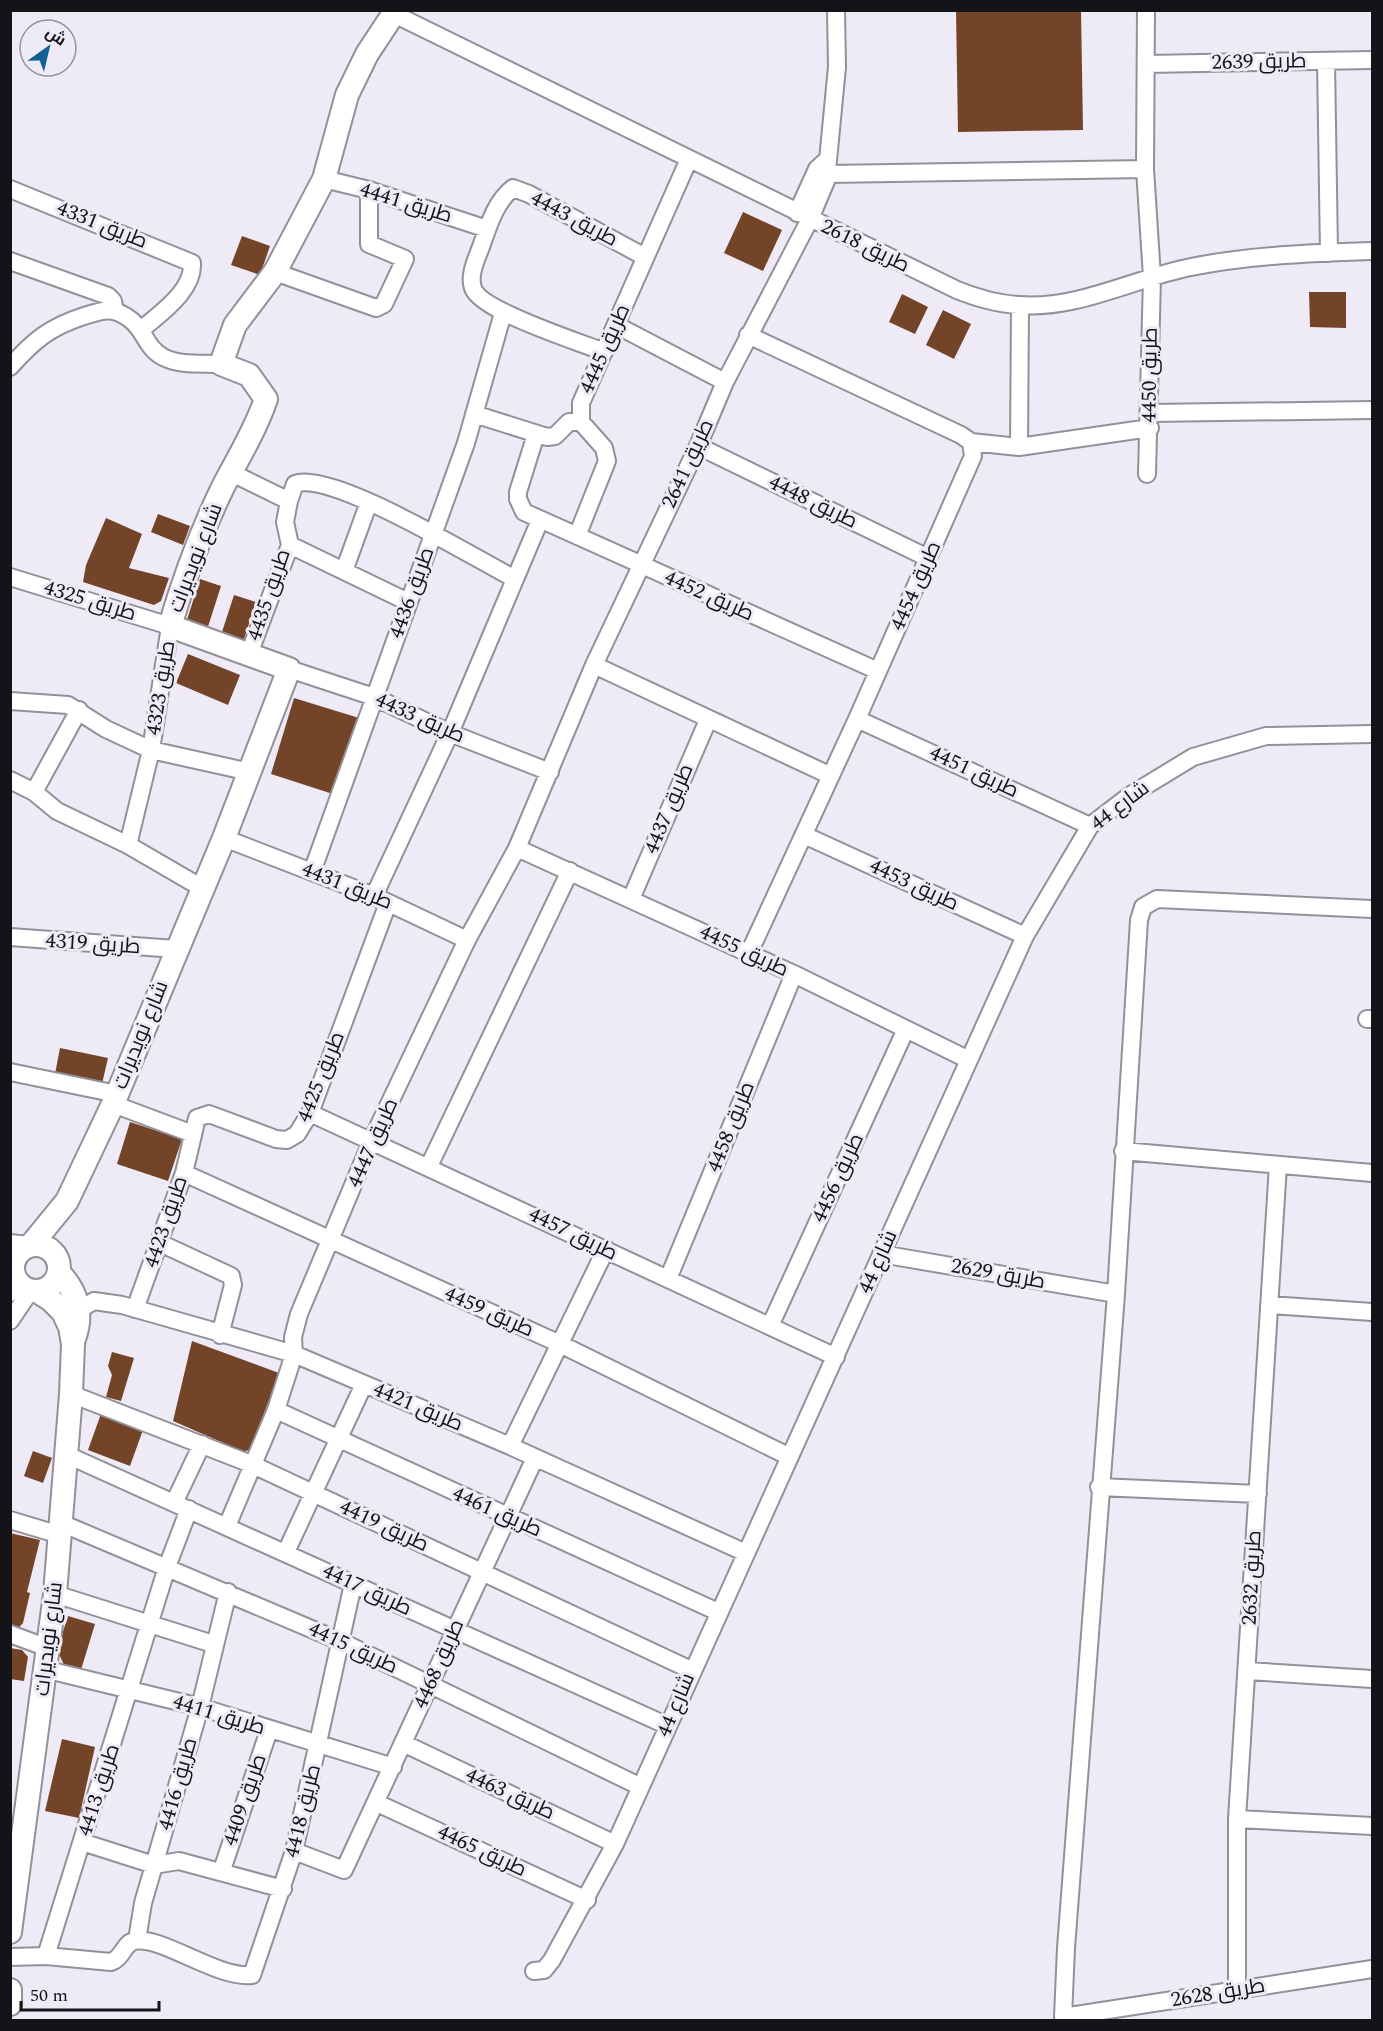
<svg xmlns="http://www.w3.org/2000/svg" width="1383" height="2031" font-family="Spectral,Cairo,serif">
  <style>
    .building { fill: #734428 }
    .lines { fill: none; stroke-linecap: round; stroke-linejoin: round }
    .street-casing { stroke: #93909a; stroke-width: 20 }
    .secondary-casing { stroke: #93909a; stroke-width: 26 }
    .street { stroke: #fff; stroke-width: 16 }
    .secondary { stroke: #fff; stroke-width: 22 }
    .labels { text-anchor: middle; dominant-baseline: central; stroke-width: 6; stroke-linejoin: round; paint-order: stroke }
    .street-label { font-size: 21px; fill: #141317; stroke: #eeeaf6 }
  </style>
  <rect width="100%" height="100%" fill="#eeeaf6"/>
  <!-- building -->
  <path class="building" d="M956 10H1081L1083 130 958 132Z
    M743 212 782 230 763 271 724 253Z
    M242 236 270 246 260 275 231 265Z
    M1309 292H1346V328L1310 327Z
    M902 294 928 307 915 334 889 322Z
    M943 310 971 324 954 359 926 345Z
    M158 514 190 526 183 545 151 532Z
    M106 518 142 534 129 568 169 578 161 601 154 605 83 582 86 565Z
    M200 579 221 586 206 633 185 626Z
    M234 595 256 602 243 642 221 635Z
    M188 654 240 675 228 705 176 683Z
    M294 698 359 718 336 795 271 774Z
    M60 1048 108 1058 102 1084 55 1074Z
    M130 1122 182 1139 168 1181 117 1164Z
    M192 1341 279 1373 251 1449 244 1452 173 1421Z
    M112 1352 134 1358 121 1401 106 1397 112 1375 108 1366Z
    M102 1411 144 1427 130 1466 88 1450Z
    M33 1451 52 1458 43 1483 24 1476Z
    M10 1533 40 1540 27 1592 30 1593 23 1623 14 1633 10 1632Z
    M68 1616 95 1624 80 1673 66 1669 57 1650Z
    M10 1648 22 1650 28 1657 24 1681 10 1679Z
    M62 1739 95 1747 79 1818 45 1811Z"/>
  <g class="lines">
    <!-- street casing -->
    <g class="street-casing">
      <path id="street" d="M1146 10 1145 169 1152 277 1147 474
        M394 14 957 290C977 298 997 304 1019 305 1077 310 1135 278 1191 267 1251 255 1312 253 1372 251
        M1326 61 1329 253
        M1146 64 1372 60
        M829 174 1145 169
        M324 179 369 190 487 229
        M10 189 192 263C194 291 159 314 141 330
        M797 213 817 169 828 159
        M10 261 108 296 113 301 115 311
        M275 272 376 308 384 304 405 259 369 244V190
        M616 325 725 382
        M748 335 961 435 971 442 973 456 857 719 749 953
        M604 352C580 342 480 311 473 288 468 274 478 256 482 244 489 224 496 201 513 188L529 194 645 257
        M10 367C34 340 50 327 84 316 103 310 113 306 131 320 145 331 146 348 163 357 180 366 202 363 221 364
        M1150 413 1372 410
        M474 414 547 437 555 436 569 422H581
        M536 434 518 492V499L524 512 878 671
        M971 442 1019 447 1150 428
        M698 446 928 558
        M1019 447 1020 306
        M232 473 289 501 295 484C330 469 476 559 515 579
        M577 536 607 461 604 448 581 422V403L689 159
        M290 545 408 602
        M344 571 369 502
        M10 577 170 626 151 750 128 845
        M249 654 290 545 285 522 289 501
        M594 665 829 775
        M289 669 374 697 450 733 550 772
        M10 701 68 705 106 729 151 750 250 772
        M857 719 1090 826
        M10 780 34 792 57 811 128 845 202 888
        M34 792 79 710
        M804 835 1025 936
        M224 838 374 896 467 940
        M517 848 794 974 969 1060
        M312 872 466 443 503 313
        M374 896 450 733 540 520
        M631 899 708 720
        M1372 909 1157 899 1143 907 1139 920 1116 1294 1066 1948 1063 2017 1372 1969
        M10 937 176 949
        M1367 1019H1372
        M10 1072 117 1094
        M113 1104 193 1134
        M310 1113 836 1357
        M1123 1151 1372 1173
        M429 1166 570 871
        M184 1173 560 1344 790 1457
        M10 1243 29 1245
        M160 1243 231 1276 233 1285 220 1335
        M881 1254 1116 1294
        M668 1279 794 974
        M10 1293 17 1280
        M1269 1305 1372 1312
        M135 1309 184 1173 197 1118 209 1114 276 1139 287 1140 297 1134 310 1113 388 903
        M79 1310 94 1301 122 1305 294 1354 510 1446 746 1553
        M10 1321 31 1290
        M770 1326 906 1029
        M71 1394 251 1464 691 1670
        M276 1410 718 1612
        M510 1446 606 1249
        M65 1454 668 1726
        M1099 1487 1258 1494
        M174 1503 202 1444
        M10 1520 60 1535
        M61 1523 342 1642 639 1786
        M227 1526 276 1410 294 1354 293 1337 299 1314 372 1140 467 940 517 848 594 665 698 446 725 382 810 219 826 181 837 67 836 10
        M286 1552 364 1384
        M55 1594 213 1644
        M10 1634 48 1648
        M44 1669 200 1707 393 1767
        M1247 1671 1372 1679
        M405 1744 615 1844
        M377 1803 587 1900
        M1237 1819 1372 1826
        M82 1842 154 1865 179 1861 283 1889
        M294 1851 344 1870 535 1458
        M222 1870 269 1730
        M137 1940 143 1903 200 1707 228 1592
        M46 1956 167 1567 189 1509
        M10 1957 46 1956 111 1962C123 1958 123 1944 134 1941 161 1935 217 1979 252 1975L294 1851 353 1584
        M534 1971 544 1970 552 1960 615 1844 1025 936 1090 826 1129 796 1193 757 1266 736 1372 734
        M1237 1991V1819L1278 1165"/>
    </g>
    <!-- secondary casing -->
    <g class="secondary-casing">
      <path id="secondary" d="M13 1268a23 23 0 1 1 46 0a23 23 0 1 1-46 0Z
        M31 1245 67 1201 113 1104 224 838 289 669 170 626C184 578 201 532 223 487 238 458 255 431 266 399L249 375 221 364 235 325 275 272 324 179 347 95 367 54 396 10
        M59 1273C78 1292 83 1315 74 1339
        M10 1932 55 1594 71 1394 73 1344 70 1327 63 1312 51 1300 37 1291
        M10 1990V2004"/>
    </g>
    <!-- street -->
    <use href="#street" class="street"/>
    <!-- secondary -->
    <use href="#secondary" class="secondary"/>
  </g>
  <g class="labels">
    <!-- street labels -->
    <g class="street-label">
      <text transform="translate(1259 62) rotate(-1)">طريق 2639</text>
      <text transform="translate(406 203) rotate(17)">طريق 4441</text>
      <text transform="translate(574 219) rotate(28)">طريق 4443</text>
      <text transform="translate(102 225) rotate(22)">طريق 4331</text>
      <text transform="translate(865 246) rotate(26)">طريق 2618</text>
      <text transform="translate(605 349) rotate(-66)">طريق 4445</text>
      <text transform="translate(1150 375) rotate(-89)">طريق 4450</text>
      <text transform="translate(688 464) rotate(-65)">طريق 2641</text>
      <text transform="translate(813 502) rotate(26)">طريق 4448</text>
      <text transform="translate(196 558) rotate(-69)">شارع نويديرات</text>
      <text transform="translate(916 586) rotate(-66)">طريق 4454</text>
      <text transform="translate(412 593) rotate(-70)">طريق 4436</text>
      <text transform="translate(269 595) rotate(-71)">طريق 4435</text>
      <text transform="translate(709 596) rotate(24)">طريق 4452</text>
      <text transform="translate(90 601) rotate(17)">طريق 4325</text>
      <text transform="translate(161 688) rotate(-81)">طريق 4323</text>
      <text transform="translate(420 718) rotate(24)">طريق 4433</text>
      <text transform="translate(974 772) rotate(25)">طريق 4451</text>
      <text transform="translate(1120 806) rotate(-37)">شارع 44</text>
      <text transform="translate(669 809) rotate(-67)">طريق 4437</text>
      <text transform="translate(914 885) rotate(25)">طريق 4453</text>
      <text transform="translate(347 886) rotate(22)">طريق 4431</text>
      <text transform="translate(93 944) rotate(4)">طريق 4319</text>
      <text transform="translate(744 951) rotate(25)">طريق 4455</text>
      <text transform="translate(141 1035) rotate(-68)">شارع نويديرات</text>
      <text transform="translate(321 1077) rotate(-68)">طريق 4425</text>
      <text transform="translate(731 1127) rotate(-68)">طريق 4458</text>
      <text transform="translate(373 1143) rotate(-66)">طريق 4447</text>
      <text transform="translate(838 1178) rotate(-65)">طريق 4456</text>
      <text transform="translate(166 1222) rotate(-71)">طريق 4423</text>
      <text transform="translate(573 1234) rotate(26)">طريق 4457</text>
      <text transform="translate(878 1262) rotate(-66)">شارع 44</text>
      <text transform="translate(998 1274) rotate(10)">طريق 2629</text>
      <text transform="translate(489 1312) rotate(24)">طريق 4459</text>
      <text transform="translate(418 1407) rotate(23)">طريق 4421</text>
      <text transform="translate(497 1512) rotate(24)">طريق 4461</text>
      <text transform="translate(384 1526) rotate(25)">طريق 4419</text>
      <text transform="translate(1252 1578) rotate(-87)">طريق 2632</text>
      <text transform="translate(367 1590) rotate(25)">طريق 4417</text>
      <text transform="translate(49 1639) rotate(-83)">شارع نويديرات</text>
      <text transform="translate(353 1648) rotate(25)">طريق 4415</text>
      <text transform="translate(439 1664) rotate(-66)">طريق 4468</text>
      <text transform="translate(676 1705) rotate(-67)">شارع 44</text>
      <text transform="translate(219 1715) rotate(17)">طريق 4411</text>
      <text transform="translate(178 1784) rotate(-74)">طريق 4416</text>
      <text transform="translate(99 1790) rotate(-72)">طريق 4413</text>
      <text transform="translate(510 1794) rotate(25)">طريق 4463</text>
      <text transform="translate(245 1800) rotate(-71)">طريق 4409</text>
      <text transform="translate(303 1811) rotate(-76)">طريق 4418</text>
      <text transform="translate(482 1851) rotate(25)">طريق 4465</text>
      <text transform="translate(1218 1993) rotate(-9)">طريق 2628</text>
    </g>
  </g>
  <!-- border -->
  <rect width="1383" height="2031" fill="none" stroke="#141317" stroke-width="24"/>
  <!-- north arrow -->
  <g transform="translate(48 48) rotate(34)"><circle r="28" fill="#eeeaf6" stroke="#97949d" stroke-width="1.5"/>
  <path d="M0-4.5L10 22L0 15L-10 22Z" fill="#126193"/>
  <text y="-9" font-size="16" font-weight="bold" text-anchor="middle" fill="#141317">ش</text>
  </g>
  <!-- scale -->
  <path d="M21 2001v9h138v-9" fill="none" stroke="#141317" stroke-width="3"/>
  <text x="30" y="2001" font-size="18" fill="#141317" stroke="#eeeaf6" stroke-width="4.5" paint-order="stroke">50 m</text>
</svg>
